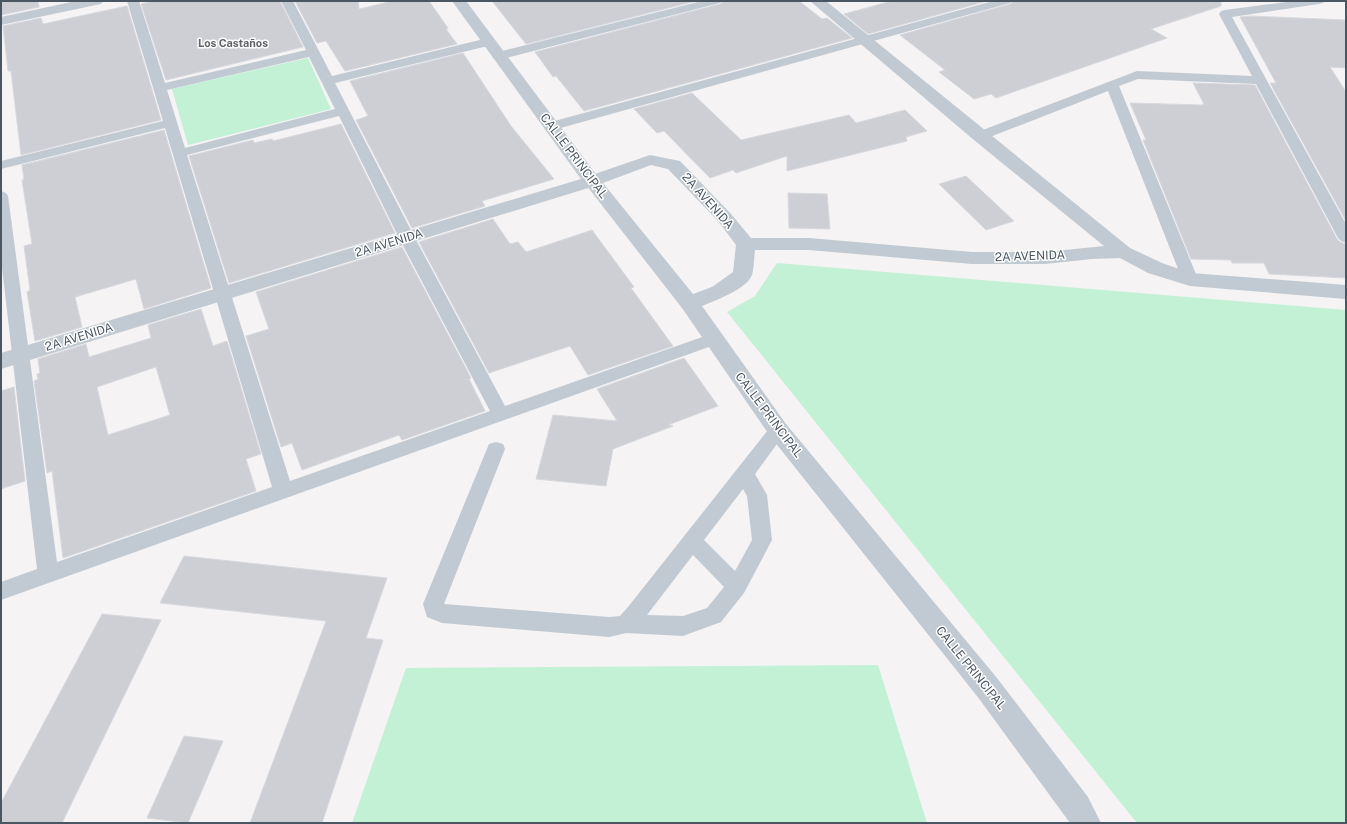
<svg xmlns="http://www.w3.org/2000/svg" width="1347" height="824" font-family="'Public Sans',sans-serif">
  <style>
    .green { fill: #c3f1d5 }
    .building { fill: #cdcfd5; stroke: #d7d9de; fill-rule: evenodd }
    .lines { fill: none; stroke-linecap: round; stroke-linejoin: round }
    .service { fill: #c1cad2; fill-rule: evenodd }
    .minor { fill: #c1cad2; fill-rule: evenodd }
    .tertiary { fill: #c1cad2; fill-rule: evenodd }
    .labels { text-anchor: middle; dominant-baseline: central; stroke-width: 3; stroke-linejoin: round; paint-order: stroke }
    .far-neighbourhood-label { font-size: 11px; font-weight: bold; fill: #5f6368; stroke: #fff }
    .street-label { font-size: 12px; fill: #4a5661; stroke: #fff }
  </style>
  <rect width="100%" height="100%" fill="#f5f3f3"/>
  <!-- green -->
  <path class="green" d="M308 58 331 109 188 145 172 89Z
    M777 263 1346 310V823H1137L727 312 755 296Z
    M878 665 927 823H352L406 668Z"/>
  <!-- building -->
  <path class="building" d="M1 1H38L39 7 1 15Z
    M154 1H280L303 47 166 80 141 4Z
    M295 1H358L359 9 393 1H429L448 28 446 29 457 44 345 71 326 41 317 43Z
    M492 1H696L526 44Z
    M724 1H799L822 19 827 18 852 38 584 111 556 76 553 77 535 52 720 4Z
    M892 1H987L868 34 844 14Z
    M1014 1H1221V6L1151 29 1167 38 996 98 991 94 974 99 939 72 945 70 900 35 1010 4Z
    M127 6 161 120 21 155 11 71H8L3 26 41 18 43 24Z
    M1250 16 1346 20V68L1330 67 1346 92V221L1270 83H1276L1240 17Z
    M463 53 511 126 554 179 482 201 485 206 412 228 356 120 368 116 350 81Z
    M1193 83 1255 85 1337 239 1340 242 1346 244V278L1269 274 1264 263H1232L1231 260 1191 259 1143 140H1146L1130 103 1202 105 1204 104Z
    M692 93 741 140 849 115 856 123 905 110 927 131 906 137 907 141 787 171V156L736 173 733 170 710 178 664 131 657 133 634 109Z
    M341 124 395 233 229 283 189 156 253 140 254 143 272 139 273 141Z
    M164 130 211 288 144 309 136 279 75 297 82 327 35 341 27 292 30 290 24 246 32 244 22 180H24L22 165Z
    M966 176 1014 221 986 230 939 184Z
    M788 193 827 194 830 229 789 228Z
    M493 219 510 244 518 242 526 252 592 230 634 287 631 288 673 346 588 375 570 346 489 373 419 242Z
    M402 247 471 378 469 379 485 411 402 440 399 435 302 470 292 443 281 447 246 336 269 329 256 292Z
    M201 309 213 346 227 341 261 454 246 459 256 491 63 558 52 471 47 473 34 381 38 379 37 374 40 373 38 359 86 344 89 357 151 338 148 325ZM156 367 170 415 108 435 97 387Z
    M684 358 718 406 668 425 673 426 613 449 606 486 536 479 553 415 617 421 597 389Z
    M14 387 25 481 1 489V391Z
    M184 556 387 578 366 638 383 640 322 823H250L326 621 160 603Z
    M102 614 161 620 62 823H1V803Z
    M184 736 223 741 188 823 147 818Z"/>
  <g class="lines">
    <!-- service -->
    <path class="service" d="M127 1H139L165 83 306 50 281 1H293L332 76 488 38 492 39 494 42 492 45 335 83 415 238 505 406 708 335 714 333 720 335 722 339 720 343 1 600V582L37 569 1 259V191L6 193 8 196 57 562 272 487 165 128 1 169V161L163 121ZM309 57 335 109 185 148 167 90ZM339 116 399 238 490 411 290 481 187 155Z
      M702 1H722L720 3 498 60 494 59 492 56 494 53Z
      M993 1H1012L1010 3 557 129H547L545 126 547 123Z
      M1294 1H1325L1323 3 1319 4 1232 17 1346 224V243L1341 241 1338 238 1256 84 1138 79 1119 86 1198 279 1196 283 1190 284 1184 283 1182 279 1108 91 985 139 980 140 975 139 973 136 975 133 1137 71 1252 76 1219 14 1221 11 1225 10Z
      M778 423 784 425 787 430 755 474 767 495 772 540 744 593 721 622 683 636 626 633 609 637 442 623 427 617 423 604 489 444 496 442 503 444 505 449 444 604 609 617 620 616 628 607 772 425ZM743 489 747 496 752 540 735 571 704 540ZM693 555 724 587 707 608 683 616 647 615Z"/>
    <!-- minor -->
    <path class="minor" d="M76 1H103L101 4 96 5 1 25V17Z
      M810 1H826L1130 248 1162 263 1191 273 1346 285V299L1190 286 1148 273 1120 258 1092 259 1045 264H972L809 250H755C754 258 754 268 752 275 747 289 714 301 702 306L786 424 997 678 1088 797 1101 823H1070L977 696 770 436 682 308 583 181 586 177 650 155 680 161 731 214 751 238H809L972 252H1045L1104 246 974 140ZM651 165 668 169 719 222 736 245 733 272 712 287 693 294 603 183Z"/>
    <!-- tertiary -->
    <path class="tertiary" d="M452 1H466L601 181 598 185 1 369V353L581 179Z"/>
  </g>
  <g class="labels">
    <!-- far-neighbourhood labels -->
    <g class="far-neighbourhood-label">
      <text x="233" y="43">Los Castaños</text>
    </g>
    <!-- street labels -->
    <g class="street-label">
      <text transform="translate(574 156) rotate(53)">CALLE PRINCIPAL</text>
      <text transform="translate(708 201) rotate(48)">2A AVENIDA</text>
      <text transform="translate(389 243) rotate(-17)">2A AVENIDA</text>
      <text transform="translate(1030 256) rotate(-2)">2A AVENIDA</text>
      <text transform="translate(79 337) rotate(-17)">2A AVENIDA</text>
      <text transform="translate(769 415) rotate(53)">CALLE PRINCIPAL</text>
      <text transform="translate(971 668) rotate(51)">CALLE PRINCIPAL</text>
    </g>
  </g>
  <!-- border -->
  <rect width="1347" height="824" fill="none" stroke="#4a5661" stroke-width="4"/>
</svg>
